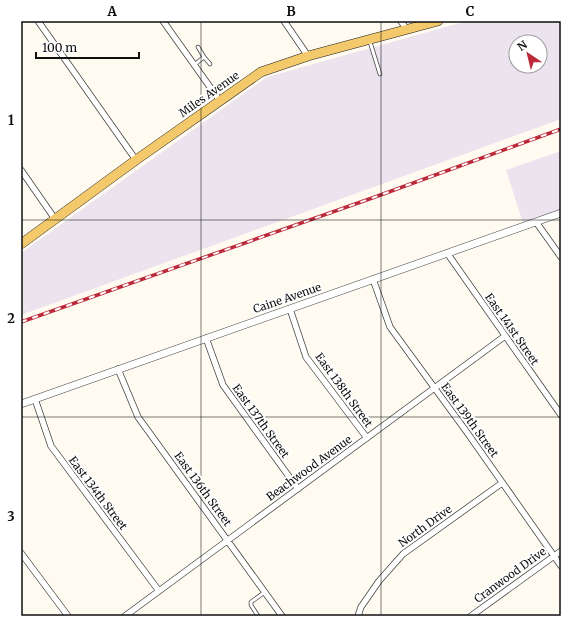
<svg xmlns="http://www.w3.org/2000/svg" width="582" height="637" font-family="Merriweather,serif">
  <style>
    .industrial { fill: #ebe3ed; fill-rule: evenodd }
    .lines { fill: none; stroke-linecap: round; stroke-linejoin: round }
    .service-casing { stroke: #424242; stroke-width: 4.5 }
    .minor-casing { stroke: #424242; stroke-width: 7 }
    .tertiary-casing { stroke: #424242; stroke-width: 8 }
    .primary-casing { stroke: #202020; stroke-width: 10 }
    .service { stroke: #fff; stroke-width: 3 }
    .minor { stroke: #fff; stroke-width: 5.5 }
    .tertiary { stroke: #fff; stroke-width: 7 }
    .primary { stroke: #f4c96b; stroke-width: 9 }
    .rail-casing { stroke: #bb2a3b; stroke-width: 3.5 }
    .rail { stroke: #fff; stroke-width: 2; stroke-dasharray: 6; stroke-linecap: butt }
    .grid { fill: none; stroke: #0f0f0f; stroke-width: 1; stroke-opacity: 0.55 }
    .labels { text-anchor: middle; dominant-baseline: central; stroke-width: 4; stroke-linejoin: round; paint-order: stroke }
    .street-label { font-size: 11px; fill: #0f0f0f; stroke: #fff }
    .neatline { fill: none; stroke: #0f0f0f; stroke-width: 1.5 }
    .grid-label { font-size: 13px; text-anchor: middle; font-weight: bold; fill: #0f0f0f }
  </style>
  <rect width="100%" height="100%" fill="#fffbf1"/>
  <!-- industrial -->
  <path class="industrial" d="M467 21H561V119L21 315V253L267 77ZM516 42H540V66H516Z
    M561 151V213L524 226 506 170Z"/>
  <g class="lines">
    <!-- service casing -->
    <g class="service-casing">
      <path id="service" d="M370 42 380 74
        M204 57 210 64
        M194 65 204 57 198 47
        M258 616 251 605V602L265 592"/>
    </g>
    <!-- minor casing -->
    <g class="minor-casing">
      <path id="minor" d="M38 21 136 160
        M163 21 220 101
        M284 21 308 56
        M401 21 407 30
        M21 170 55 219
        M536 222 561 257
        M447 253 561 415
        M373 279 390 327 466 431 561 566
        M290 309 306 357 367 438
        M206 338 223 385 298 489
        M118 369 138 417 282 616
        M35 399 51 446 159 591
        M21 553 68 616
        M125 616 505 336
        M358 616 361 607 379 581 403 554 502 483
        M471 616 561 551"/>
    </g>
    <!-- tertiary casing -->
    <g class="tertiary-casing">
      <path id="tertiary" d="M21 404 561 213"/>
    </g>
    <!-- primary casing -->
    <g class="primary-casing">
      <path id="primary" d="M21 244 136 160 261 72 308 56 438 21"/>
    </g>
    <!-- service -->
    <use href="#service" class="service"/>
    <!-- minor -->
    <use href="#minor" class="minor"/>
    <!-- tertiary -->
    <use href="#tertiary" class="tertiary"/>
    <!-- primary -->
    <use href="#primary" class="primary"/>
    <!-- rail casing -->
    <g class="rail-casing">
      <path id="rail" d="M21 322 375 197 561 129"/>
    </g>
    <!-- rail -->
    <use href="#rail" class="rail"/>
  </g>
  <!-- grid -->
  <path class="grid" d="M201 21V616M381 21V616M21 220H561M21 417H561"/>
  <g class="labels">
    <!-- street labels -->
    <g class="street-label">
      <text transform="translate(209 94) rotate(-35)">Miles Avenue</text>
      <text transform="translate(287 298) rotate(-19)">Caine Avenue</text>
      <text transform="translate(512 329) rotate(55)">East 141st Street</text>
      <text transform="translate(344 390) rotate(54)">East 138th Street</text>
      <text transform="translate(470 420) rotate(54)">East 139th Street</text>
      <text transform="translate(261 421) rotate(54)">East 137th Street</text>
      <text transform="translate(309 468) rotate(-36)">Beachwood Avenue</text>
      <text transform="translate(203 489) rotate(54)">East 136th Street</text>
      <text transform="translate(98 493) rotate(53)">East 134th Street</text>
      <text transform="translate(425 526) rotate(-36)">North Drive</text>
      <text transform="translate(510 575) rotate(-36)">Cranwood Drive</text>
    </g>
  </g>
  <!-- border -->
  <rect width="582" height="637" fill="none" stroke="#ffffff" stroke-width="44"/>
  <!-- north arrow -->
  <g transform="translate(528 54) rotate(325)"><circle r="19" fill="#ffffff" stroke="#9f9f9f"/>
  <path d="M0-3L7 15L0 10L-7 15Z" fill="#bb2a3b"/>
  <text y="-6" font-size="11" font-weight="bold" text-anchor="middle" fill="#0f0f0f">N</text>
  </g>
  <!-- scale -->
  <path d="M36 52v6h103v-6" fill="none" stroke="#0f0f0f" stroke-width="2"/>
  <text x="42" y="52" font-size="12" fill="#0f0f0f" stroke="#ffffff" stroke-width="3" paint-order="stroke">100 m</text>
  <rect x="22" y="22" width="538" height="593" class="neatline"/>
  <g class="grid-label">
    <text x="112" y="16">A</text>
    <text x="291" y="16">B</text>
    <text x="470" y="16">C</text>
    <text x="11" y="125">1</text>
    <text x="11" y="323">2</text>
    <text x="11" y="521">3</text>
  </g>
</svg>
